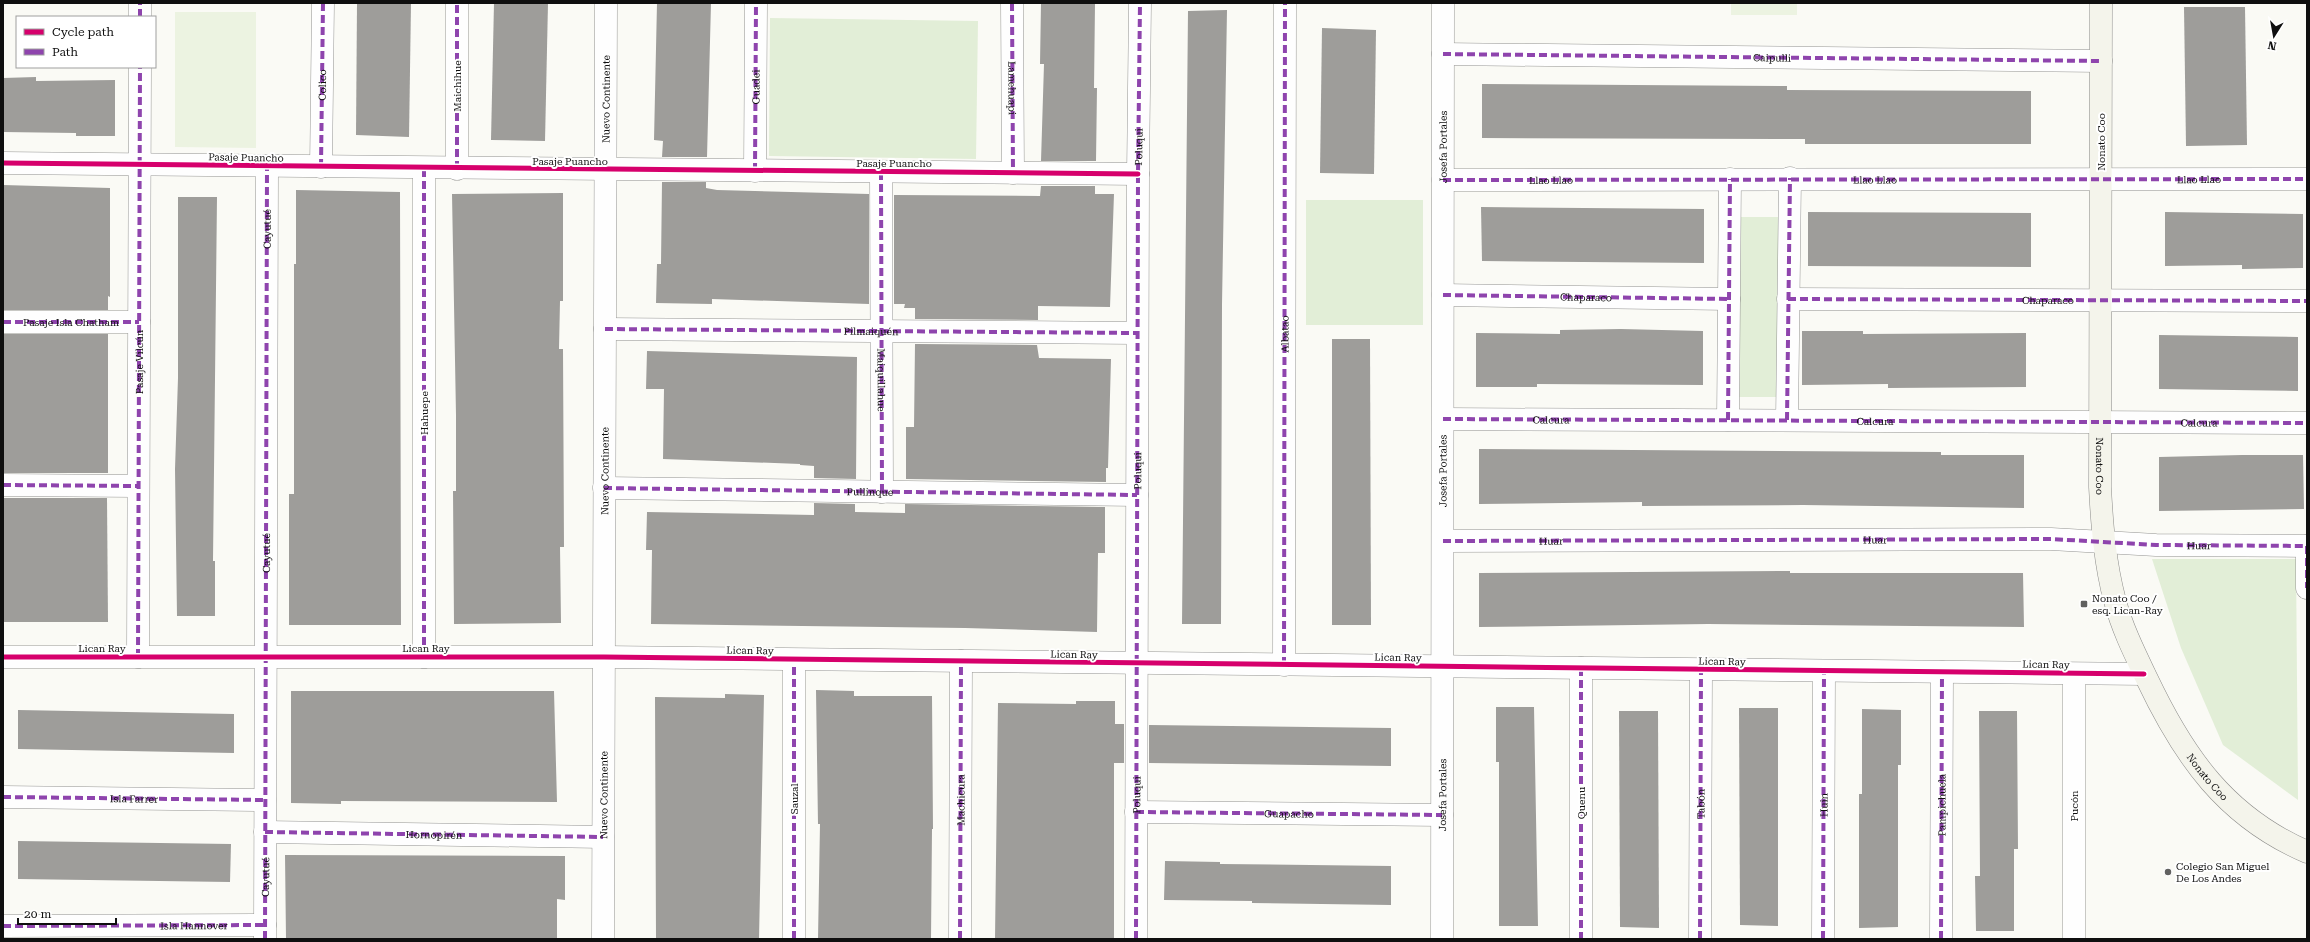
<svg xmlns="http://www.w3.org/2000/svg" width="2310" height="942" viewBox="0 0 2310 942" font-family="'Roboto Serif',serif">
	<rect width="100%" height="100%" fill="#fafaf5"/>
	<!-- green -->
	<g fill="#e2eed7">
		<polygon points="770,18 978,21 976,159 769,156"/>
		<rect x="1306" y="200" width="117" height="125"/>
		<polygon points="1733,217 1782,217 1781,397 1732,397"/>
		<polygon points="2152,559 2296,559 2298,800 2223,745 2181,648"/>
	</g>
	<!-- pitch -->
	<g fill="#ecf3e1">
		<rect x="1731" y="3" width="66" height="12"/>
		<polygon points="175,12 256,12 256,148 175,147"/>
	</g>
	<!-- building -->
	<g fill="#9e9d9a">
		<polygon points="357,3 411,3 409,137 356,135"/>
		<polygon points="494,3 548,3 545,141 491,140"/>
		<polygon points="657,3 711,3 707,157 662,157 663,141 654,140"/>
		<polygon points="1041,3 1095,4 1094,88 1097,88 1096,161 1041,161 1044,64 1040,64"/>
		<polygon points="2184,7 2245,7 2247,145 2186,146"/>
		<polygon points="1227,10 1222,305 1221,624 1182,624 1188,11"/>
		<polygon points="1322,28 1376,30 1374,174 1320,173"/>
		<polygon points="36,77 36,81 115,80 115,136 76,136 76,133 3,132 3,78"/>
		<polygon points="1482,84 1787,86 1787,90 2031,91 2031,144 1805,144 1805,139 1482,138"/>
		<polygon points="662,182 706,182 706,188 717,190 869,194 869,304 712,299 712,304 656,303 657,264 661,264"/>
		<polygon points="3,185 110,188 110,297 108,296 108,310 3,310"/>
		<polygon points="1041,186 1095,186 1095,194 1114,194 1110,307 1038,306 1038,320 915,319 915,308 904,308 905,304 894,304 894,195 1040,196"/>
		<polygon points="296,190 400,192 401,625 289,625 289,494 294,494 294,264 296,264"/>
		<polygon points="563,193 563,301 560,301 559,349 563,349 564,547 560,547 561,623 454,624 453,491 456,491 456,415 452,194"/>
		<polygon points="178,197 217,197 213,561 215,561 215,616 177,616 175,469 178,378"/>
		<polygon points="1481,207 1704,209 1704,263 1482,261"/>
		<polygon points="1808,212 2031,213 2031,267 1808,266"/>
		<polygon points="2165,212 2303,214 2303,268 2242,269 2242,265 2165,266"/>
		<polygon points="1621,329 1703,331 1703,385 1537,384 1537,387 1476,387 1476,333 1560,334 1560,330"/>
		<polygon points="1802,331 1863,331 1863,334 2026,333 2026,387 1888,388 1888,384 1802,385"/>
		<rect x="3" y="334" width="105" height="139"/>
		<polygon points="2159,335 2298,337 2298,391 2159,389"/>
		<polygon points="1332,339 1370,339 1371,625 1332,625"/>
		<polygon points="915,344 1037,345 1039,358 1111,359 1108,468 1106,468 1106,482 906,479 906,427 914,427"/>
		<polygon points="647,351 857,357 856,479 814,478 814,466 800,465 800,464 663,459 664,389 646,389"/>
		<polygon points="1479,449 1941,452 1941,455 2024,455 2024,508 1803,505 1642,506 1642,502 1479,504"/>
		<polygon points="2242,455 2303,455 2304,509 2159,511 2159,457"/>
		<polygon points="3,498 107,498 108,622 3,622"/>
		<polygon points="814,503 855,504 855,512 905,513 905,504 1105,507 1105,553 1098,553 1097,632 965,628 651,624 652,550 646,550 647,512 814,515"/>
		<polygon points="1790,571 1790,573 2023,573 2024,627 1708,624 1479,627 1479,573"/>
		<polygon points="816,690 854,691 854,696 932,696 933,829 932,829 931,939 818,939 820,824 818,824"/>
		<polygon points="291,691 554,691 557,802 341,801 341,804 291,803"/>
		<polygon points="725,694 764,695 759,939 656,939 655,697 725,698"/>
		<polygon points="1076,701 1115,701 1115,724 1124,724 1124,763 1114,763 1114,939 995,939 998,703 1076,704"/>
		<polygon points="1496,707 1534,707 1538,926 1499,926 1499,762 1496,762"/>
		<polygon points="1739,708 1778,708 1778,926 1740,925"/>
		<polygon points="1862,709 1901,710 1901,765 1898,765 1898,927 1859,928 1859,794 1862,794"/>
		<polygon points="18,710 234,714 234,753 18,749"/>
		<polygon points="1619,711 1658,711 1659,928 1620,927"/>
		<polygon points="1979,711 2017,711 2018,849 2014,849 2014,931 1976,931 1975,876 1980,876"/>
		<polygon points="1149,725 1391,728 1391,766 1149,763"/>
		<polygon points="18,841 231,844 230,882 18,879"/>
		<polygon points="285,855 565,856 565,900 557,899 557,939 286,939"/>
		<polygon points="1165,861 1220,862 1220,864 1391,866 1391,905 1252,903 1252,901 1164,900"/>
	</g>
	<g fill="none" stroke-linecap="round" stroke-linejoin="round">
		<!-- street casing -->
		<g stroke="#959593" stroke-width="23">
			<g id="street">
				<polyline points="1012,3 1013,173"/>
				<polyline points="140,17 140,3"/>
				<polyline points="1443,54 2101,61"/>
				<polyline points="3,163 1138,174"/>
				<path id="s1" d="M321 167 323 3"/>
				<polyline points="424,169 424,657"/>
				<polyline points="457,169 457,3"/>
				<path id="s2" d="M755 171 756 3"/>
				<path id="s3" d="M881 172 882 492"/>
				<polyline points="1443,180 2307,179"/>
				<path id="s4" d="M1443 295 1729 299"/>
				<path id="s5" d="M1788 299 2307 301"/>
				<polyline points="3,322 139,322"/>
				<path id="s6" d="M605 329 1137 333"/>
				<polyline points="1443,419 2307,423"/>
				<polyline points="1728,420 1730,179"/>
				<polyline points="1787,420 1790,178"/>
				<polyline points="3,485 138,486"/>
				<path id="s7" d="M604 488 1137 495"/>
				<path id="s8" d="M1443 541 2051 539 2156 545 2307 546"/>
				<polyline points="2307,546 2307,588"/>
				<polyline points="3,657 604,657 2144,674"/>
				<path id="s9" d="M138 657 140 67"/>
				<path id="s10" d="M1284 665 1285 3"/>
				<polyline points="1581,668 1581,939"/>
				<polyline points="3,797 265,800"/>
				<polyline points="1136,812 1442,815"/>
				<polyline points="265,832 603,837"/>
				<polyline points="3,926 265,925"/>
				<path id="s11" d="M265 939 267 166"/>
				<path id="s12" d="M603 939 606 3"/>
				<polyline points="794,939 794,660"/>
				<polyline points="960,939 961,661"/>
				<path id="s13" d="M1136 939 1138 174 1140 3"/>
				<path id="s14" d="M1442 939 1443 3"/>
				<path id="s15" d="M1700 939 1701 669"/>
				<path id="s16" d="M1823 939 1824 671"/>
				<path id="s17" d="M1941 939 1942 672"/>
				<polyline points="2074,939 2074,674"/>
			</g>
		</g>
		<!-- secondary casing -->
		<g stroke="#8b8b89" stroke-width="23">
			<g id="secondary">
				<path id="s18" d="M2101 3 2100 487C2102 525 2105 564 2115 601 2122 628 2135 654 2147 679 2184 757 2226 817 2307 852"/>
			</g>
		</g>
		<!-- street -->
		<use href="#street" stroke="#fefefe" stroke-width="22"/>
		<!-- secondary -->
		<use href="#secondary" stroke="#f4f4eb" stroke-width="22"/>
		<!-- quiet -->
		<g stroke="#8e44ad" stroke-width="4" stroke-dasharray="8 4" stroke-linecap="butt">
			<path id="s19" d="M1012 3 1013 173"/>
			<polyline points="140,17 140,3"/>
			<path id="s20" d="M1443 54 2101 61"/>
			<polyline points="321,167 323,3"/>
			<polyline points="424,169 424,657"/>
			<polyline points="457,169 457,3"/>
			<polyline points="755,171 756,3"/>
			<polyline points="881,172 882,492"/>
			<path id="s21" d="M1443 180 2307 179"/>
			<polyline points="1443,295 1729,299"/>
			<polyline points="1788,299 2307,301"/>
			<path id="s22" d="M3 322H139"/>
			<polyline points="605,329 1137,333"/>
			<path id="s23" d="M1443 419 2307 423"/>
			<polyline points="1728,420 1730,179"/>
			<polyline points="1787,420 1790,178"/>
			<polyline points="3,485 138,486"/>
			<polyline points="604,488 1137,495"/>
			<polyline points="1443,541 2051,539 2156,545 2307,546"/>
			<polyline points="2307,546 2307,588"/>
			<polyline points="138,657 140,67"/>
			<polyline points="1284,665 1285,3"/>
			<polyline points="1581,668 1581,939"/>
			<path id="s24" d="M3 797 265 800"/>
			<path id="s25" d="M1136 812 1442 815"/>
			<path id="s26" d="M265 832 603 837"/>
			<path id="s27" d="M3 926 265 925"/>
			<polyline points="265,939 267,166"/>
			<polyline points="794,939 794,660"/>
			<path id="s28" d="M960 939 961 661"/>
			<polyline points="1136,939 1138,174 1140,3"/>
			<polyline points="1700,939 1701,669"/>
			<polyline points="1823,939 1824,671"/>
			<polyline points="1941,939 1942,672"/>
		</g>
		<!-- cycleway casing -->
		<g stroke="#fff" stroke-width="8">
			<g id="cycleway">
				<polyline points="3,163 1138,174"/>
				<polyline points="3,657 604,657 2144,674"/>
			</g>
		</g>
		<!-- cycleway -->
		<use href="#cycleway" stroke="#d6006c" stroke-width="5"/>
	</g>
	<!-- markers -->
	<g fill="#616160" stroke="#fff" stroke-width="1.5">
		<rect x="2080" y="600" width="8" height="8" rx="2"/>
		<circle cx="2168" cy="872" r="4"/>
	</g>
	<g text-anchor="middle" stroke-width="4" stroke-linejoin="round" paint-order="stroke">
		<!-- street labels -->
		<g font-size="10" fill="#0f0f0f" stroke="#fff">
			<text dy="4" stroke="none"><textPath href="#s20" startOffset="329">Caipulli</textPath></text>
			<text dy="4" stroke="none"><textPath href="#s1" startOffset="82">Colico</textPath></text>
			<text transform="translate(457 86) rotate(-90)" y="4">Maichihue</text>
			<text dy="4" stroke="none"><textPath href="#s2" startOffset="84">Guadei</textPath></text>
			<text dy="4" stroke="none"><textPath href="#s19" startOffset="85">Lamehuapi</textPath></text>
			<text dy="4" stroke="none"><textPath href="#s12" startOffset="840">Nuevo Continente</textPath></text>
			<text transform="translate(2101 142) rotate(-90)" y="4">Nonato Coo</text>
			<text dy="4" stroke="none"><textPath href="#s13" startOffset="792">Poluqui</textPath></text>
			<text dy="4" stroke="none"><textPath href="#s14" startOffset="792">Josefa Portales</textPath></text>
			<text transform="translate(246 157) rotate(1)" y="4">Pasaje Puancho</text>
			<text x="570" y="165">Pasaje Puancho</text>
			<text x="894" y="167">Pasaje Puancho</text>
			<text dy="4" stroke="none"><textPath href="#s21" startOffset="432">Llao Llao</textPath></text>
			<text dy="4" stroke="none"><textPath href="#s21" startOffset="756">Llao Llao</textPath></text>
			<text dy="4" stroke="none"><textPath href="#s21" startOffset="108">Llao Llao</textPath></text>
			<text dy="4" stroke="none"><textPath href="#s11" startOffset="710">Cayutué</textPath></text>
			<text dy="4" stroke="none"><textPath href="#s4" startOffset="143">Chaparaco</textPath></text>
			<text dy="4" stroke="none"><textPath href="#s5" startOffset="260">Chaparaco</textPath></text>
			<text dy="4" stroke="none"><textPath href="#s22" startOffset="68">Pasaje Isla Chatham</textPath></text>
			<text dy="4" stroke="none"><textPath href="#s6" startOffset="266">Pilmaiquén</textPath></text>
			<text dy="4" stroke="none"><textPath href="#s10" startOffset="331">Albatao</textPath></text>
			<text dy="4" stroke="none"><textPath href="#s9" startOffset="295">Pasaje Vilcún</textPath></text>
			<text dy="4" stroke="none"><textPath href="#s3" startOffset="208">Maiquillahue</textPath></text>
			<text transform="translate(424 413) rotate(-90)" y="4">Hahuepe</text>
			<text dy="4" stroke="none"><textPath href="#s23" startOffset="108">Calcura</textPath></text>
			<text dy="4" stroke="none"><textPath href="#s23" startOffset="432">Calcura</textPath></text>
			<text dy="4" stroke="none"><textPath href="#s23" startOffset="756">Calcura</textPath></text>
			<text dy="4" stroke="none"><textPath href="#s18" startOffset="463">Nonato Coo</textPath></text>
			<text dy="4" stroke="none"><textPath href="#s12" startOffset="468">Nuevo Continente</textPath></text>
			<text dy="4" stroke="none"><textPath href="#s13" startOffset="468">Poluqui</textPath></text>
			<text dy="4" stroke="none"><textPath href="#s14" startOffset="468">Josefa Portales</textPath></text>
			<text dy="4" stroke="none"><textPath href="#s7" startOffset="266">Pullinque</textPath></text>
			<text dy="4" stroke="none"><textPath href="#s8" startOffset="432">Huar</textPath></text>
			<text dy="4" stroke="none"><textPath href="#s8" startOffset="108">Huar</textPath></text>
			<text dy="4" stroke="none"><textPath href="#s8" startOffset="756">Huar</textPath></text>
			<text dy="4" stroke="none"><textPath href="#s11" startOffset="386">Cayutué</textPath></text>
			<text x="102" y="652">Lican Ray</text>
			<text x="426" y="652">Lican Ray</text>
			<text transform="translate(750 650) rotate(1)" y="4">Lican Ray</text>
			<text transform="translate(1074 654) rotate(1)" y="4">Lican Ray</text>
			<text transform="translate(1398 657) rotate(1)" y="4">Lican Ray</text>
			<text transform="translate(1722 661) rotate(1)" y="4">Lican Ray</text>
			<text transform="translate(2046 664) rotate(1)" y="4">Lican Ray</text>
			<text dy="4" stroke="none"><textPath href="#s18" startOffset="799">Nonato Coo</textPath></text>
			<text dy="4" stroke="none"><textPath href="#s12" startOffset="144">Nuevo Continente</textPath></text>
			<text dy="4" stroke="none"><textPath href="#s13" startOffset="144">Poluqui</textPath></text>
			<text dy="4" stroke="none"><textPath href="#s14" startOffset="144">Josefa Portales</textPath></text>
			<text dy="4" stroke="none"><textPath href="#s24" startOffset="131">Isla Farrer</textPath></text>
			<text transform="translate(794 799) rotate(-90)" y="4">Sauzal</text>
			<text dy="4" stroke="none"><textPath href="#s28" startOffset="139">Machicura</textPath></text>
			<text transform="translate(1581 803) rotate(-90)" y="4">Quenu</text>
			<text dy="4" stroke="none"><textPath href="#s15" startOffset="135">Tabón</textPath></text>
			<text dy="4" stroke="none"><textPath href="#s16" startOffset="134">Huin</textPath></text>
			<text dy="4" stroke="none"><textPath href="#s17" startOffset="134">Pampichuela</textPath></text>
			<text transform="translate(2074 806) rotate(-90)" y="4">Pucón</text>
			<text dy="4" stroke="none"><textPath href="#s25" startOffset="153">Guapacho</textPath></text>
			<text dy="4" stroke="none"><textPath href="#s26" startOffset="169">Hornopirén</textPath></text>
			<text dy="4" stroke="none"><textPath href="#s11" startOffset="62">Cayutué</textPath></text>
			<text dy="4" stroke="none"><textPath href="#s27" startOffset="191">Isla Hannover</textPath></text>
		</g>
		<!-- poi labels -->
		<g font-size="10" fill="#0f0f0f" stroke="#fff" text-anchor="start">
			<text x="2092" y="602">Nonato Coo /<tspan x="2092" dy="12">esq. Lican-Ray</tspan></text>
			<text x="2176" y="870">Colegio San Miguel<tspan x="2176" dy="12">De Los Andes</tspan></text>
		</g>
	</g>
	<!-- border -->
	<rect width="2310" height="942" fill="none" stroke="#0f0f0f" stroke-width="8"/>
	<!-- legend -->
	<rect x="16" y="16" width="140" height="52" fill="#ffffff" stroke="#9f9f9f"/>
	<rect x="24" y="29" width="20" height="6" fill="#d6006c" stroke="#9f9f9f"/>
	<text x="52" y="36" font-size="12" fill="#0f0f0f">Cycle path</text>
	<rect x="24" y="49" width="20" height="6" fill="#8e44ad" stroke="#9f9f9f"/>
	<text x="52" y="56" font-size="12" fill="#0f0f0f">Path</text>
	<!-- north arrow -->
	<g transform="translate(2274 36) rotate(191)" stroke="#ffffff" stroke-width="3" paint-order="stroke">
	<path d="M0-3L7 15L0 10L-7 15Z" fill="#0f0f0f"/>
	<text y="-6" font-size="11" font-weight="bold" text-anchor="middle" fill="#0f0f0f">N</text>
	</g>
	<!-- scale -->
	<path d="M18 918v6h98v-6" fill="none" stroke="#0f0f0f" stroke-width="2"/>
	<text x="24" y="918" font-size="12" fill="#0f0f0f" stroke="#ffffff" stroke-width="3" paint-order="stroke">20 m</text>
</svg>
